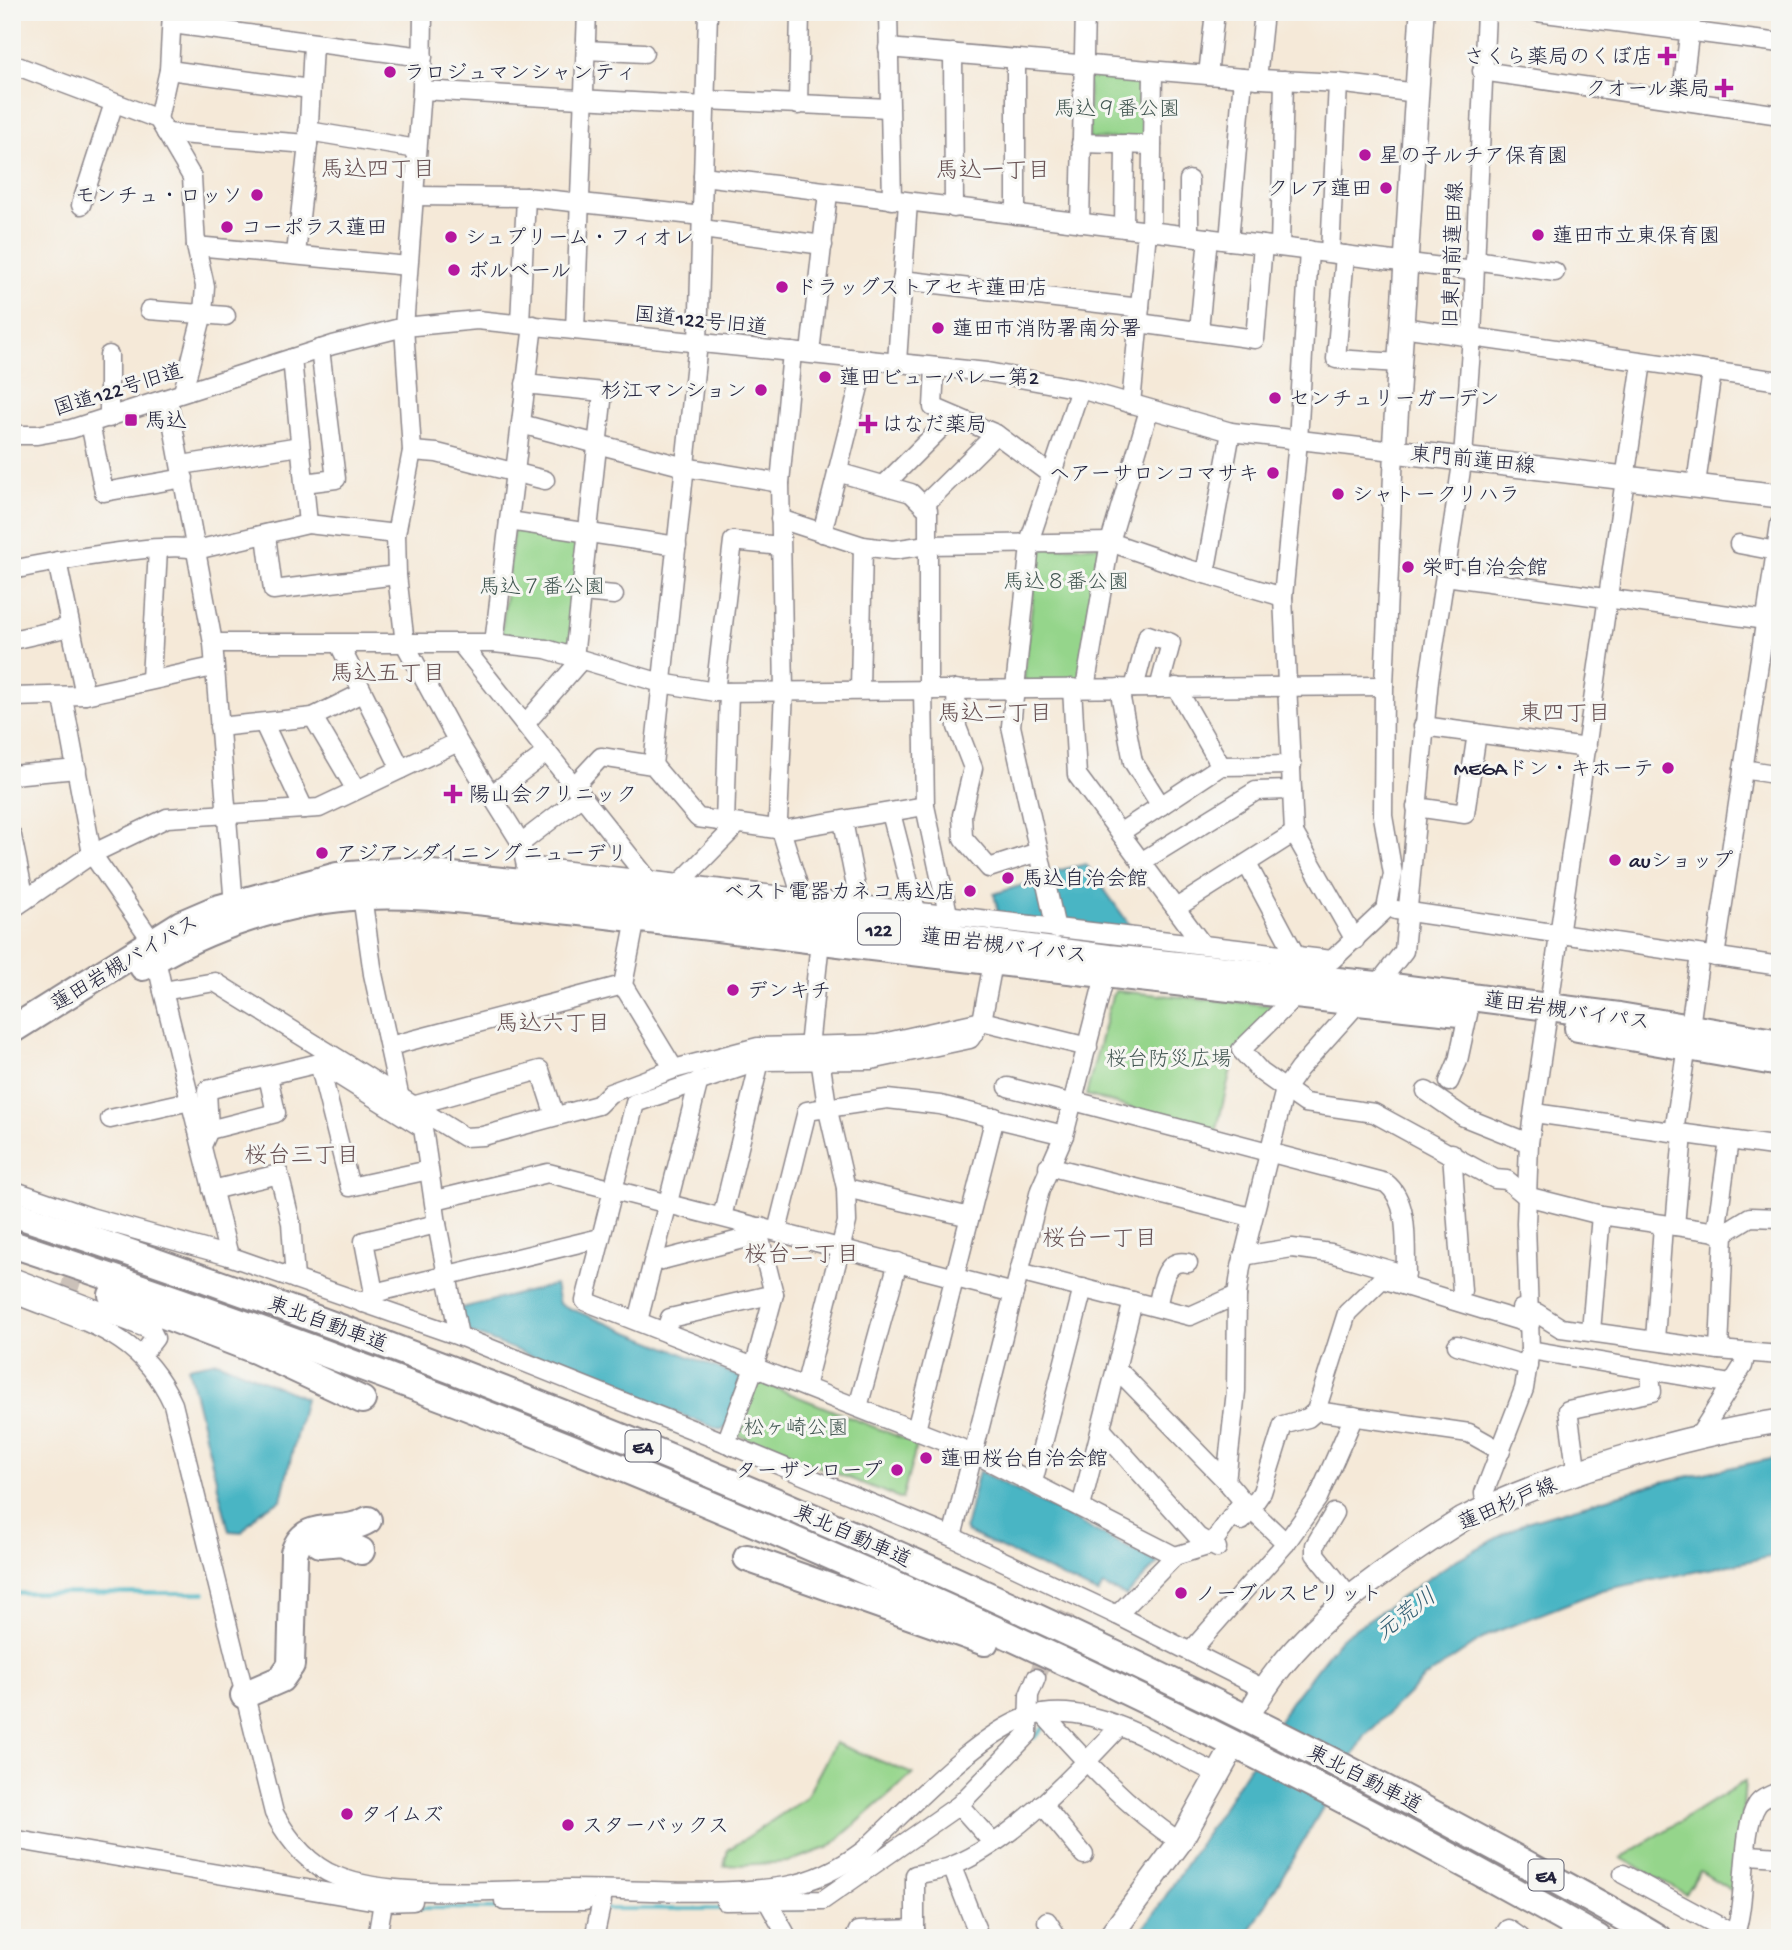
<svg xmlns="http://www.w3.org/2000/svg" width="1792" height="1950" viewBox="0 0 1792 1950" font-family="'Gochi Hand','Klee One',sans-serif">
	<rect width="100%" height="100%" fill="#f6f6f2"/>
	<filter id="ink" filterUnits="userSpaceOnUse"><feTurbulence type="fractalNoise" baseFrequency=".0143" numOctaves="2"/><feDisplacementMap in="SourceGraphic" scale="14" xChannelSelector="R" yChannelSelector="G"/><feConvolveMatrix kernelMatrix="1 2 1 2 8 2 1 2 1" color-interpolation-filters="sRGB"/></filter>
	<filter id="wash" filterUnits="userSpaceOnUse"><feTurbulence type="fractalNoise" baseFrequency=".00686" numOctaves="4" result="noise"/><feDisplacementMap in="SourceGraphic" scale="28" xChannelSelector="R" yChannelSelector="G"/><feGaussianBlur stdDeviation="1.57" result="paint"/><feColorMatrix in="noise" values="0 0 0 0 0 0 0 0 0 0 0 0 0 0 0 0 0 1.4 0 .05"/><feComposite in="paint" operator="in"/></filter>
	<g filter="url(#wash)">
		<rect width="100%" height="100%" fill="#f5e9d8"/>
		<!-- green -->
		<g fill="#95d58b" stroke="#5c7c63" stroke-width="2">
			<polygon points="1088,71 1144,76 1148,138 1089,139"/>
			<polygon points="514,525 583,535 570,651 501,637"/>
			<polygon points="1101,546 1081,678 1077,682 1028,683 1024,678 1038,548"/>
			<polygon points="1116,991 1281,1006 1235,1052 1216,1133 1086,1095 1112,996"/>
			<polygon points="756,1380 917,1444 902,1499 735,1434"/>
			<polygon points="835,1743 913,1774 829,1847 788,1862 724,1866 728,1850 806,1798"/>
			<polygon points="1745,1781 1737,1894 1700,1871 1686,1894 1621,1858"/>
		</g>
		<!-- water -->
		<g fill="#48b5c4" stroke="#356c80" stroke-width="2">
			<polygon points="1086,864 1134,931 1065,922 1060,919 1051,872"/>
			<polygon points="1038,880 1046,917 1042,921 999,916 994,894"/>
			<polygon points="555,1285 559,1304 745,1379 726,1427 720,1430 464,1330 458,1309"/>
			<polygon points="217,1361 305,1398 281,1500 259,1512 242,1532 229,1531 188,1367"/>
			<polygon points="1780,1457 1780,1555 1602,1590 1488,1635 1423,1679 1365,1736 1246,1938 1135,1938 1154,1914 1291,1702 1340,1639 1454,1561 1526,1522 1662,1482"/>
			<polygon points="979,1471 1158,1563 1126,1596 1103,1586 1098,1594 967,1532 965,1528"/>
		</g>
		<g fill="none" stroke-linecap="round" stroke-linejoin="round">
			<!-- stream -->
			<g stroke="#48b5c4" stroke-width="3.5">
				<polyline points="12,1593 205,1593"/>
				<polyline points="1034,1738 1045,1726"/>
				<polyline points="416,1908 506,1909"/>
				<polyline points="605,1909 727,1909"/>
				<polyline points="780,1909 804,1909"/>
			</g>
		</g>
	</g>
	<g filter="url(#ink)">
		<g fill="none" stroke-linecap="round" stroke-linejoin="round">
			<!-- minor-tunnel -->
			<g stroke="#cbc1b9" stroke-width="18" stroke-dasharray="18 9" stroke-linecap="butt">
				<polyline points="67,1297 88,1228"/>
				<polyline points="1036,1678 1068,1609"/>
			</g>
			<!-- minor casing -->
			<g stroke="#8c868a" stroke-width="21">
				<g id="minor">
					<polyline points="423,12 422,90 404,327 412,451 396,534 397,575 405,644 458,742 521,843 526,866 524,877"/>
					<polyline points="888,12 892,200"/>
					<polyline points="1537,12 1780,43"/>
					<polyline points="172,24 423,57"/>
					<polyline points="888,48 1243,78 1338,83 1417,93"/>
					<polyline points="586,50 644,53"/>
					<polyline points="953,53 954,208"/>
					<polyline points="1016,59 1016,215"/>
					<polyline points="12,64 158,119 192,177 196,246 205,286 203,313 183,392"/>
					<polyline points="169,70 310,89"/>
					<polyline points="1482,71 1780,115"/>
					<polyline points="1208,75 1215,12"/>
					<polyline points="1257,79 1264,12"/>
					<polyline points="422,90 705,106"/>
					<polyline points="706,100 889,108"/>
					<polyline points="1681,100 1692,12"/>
					<polyline points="798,105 800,12"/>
					<polyline points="158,119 169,70 172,12"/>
					<polyline points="308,131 417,149"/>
					<polyline points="166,133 308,144"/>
					<polyline points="1081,143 1152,145"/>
					<polyline points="703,176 1474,271"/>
					<polyline points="414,196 526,197 702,216"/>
					<polyline points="81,205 114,103"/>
					<polyline points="1080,223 1085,12"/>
					<polyline points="1124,228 1125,144"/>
					<polyline points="702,229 823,245"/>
					<polyline points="1151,231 1153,71"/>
					<polyline points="1189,236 1189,180"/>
					<polyline points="1229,241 1243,78"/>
					<polyline points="196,246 408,266"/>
					<polyline points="1280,247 1284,80"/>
					<polyline points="1309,250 1298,441 1283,597 1294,833 1355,940"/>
					<polyline points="1330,253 1338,83"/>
					<polyline points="296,254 308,144 313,44"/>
					<polyline points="1345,255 1336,359 1399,363"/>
					<polyline points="1475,260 1555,272"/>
					<polyline points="902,280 1140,308"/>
					<polyline points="149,310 226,316"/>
					<polyline points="520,323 526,197"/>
					<polyline points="1139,323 1255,339 1263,245"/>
					<polyline points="1402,327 1780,381"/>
					<polyline points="575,330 587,12"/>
					<polyline points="1199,330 1208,238"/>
					<polyline points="792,352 780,483 784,691 778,820 803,901"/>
					<polyline points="810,353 828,193"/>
					<polyline points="292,358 308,524"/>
					<polyline points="897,362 908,202"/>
					<polyline points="935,367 933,407 996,434 1050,474"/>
					<polyline points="525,384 603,392 574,658"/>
					<polyline points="168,399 213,643 233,893 236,901"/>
					<polyline points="1131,404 1147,231"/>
					<polyline points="109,418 109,355"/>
					<polyline points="90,423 104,492 184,478"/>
					<polyline points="521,424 685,467 780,483"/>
					<polyline points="12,435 37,435 71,429 333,345 404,327 477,320 987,372 1080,389 1231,432 1394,451 1384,686 1383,816 1393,874 1386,909 1332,960 526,866"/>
					<polyline points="412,451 437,453 545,480"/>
					<polyline points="182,465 300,446"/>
					<polyline points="837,472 911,493 928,510 928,689"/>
					<polyline points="304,483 336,479 320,349"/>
					<polyline points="1696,484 1712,371"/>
					<polyline points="884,485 952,417"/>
					<polyline points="925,504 996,434"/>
					<polyline points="780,519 863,546 893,550 927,545 1110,542 1188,569 1283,597"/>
					<polyline points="509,521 677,546"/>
					<polyline points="822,533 866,359"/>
					<polyline points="266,535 273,590 397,575"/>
					<polyline points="1739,544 1776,551"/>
					<polyline points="57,561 85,695"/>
					<path d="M12 570C45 563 171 540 196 550L308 524 396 534"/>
					<polyline points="1205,574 1231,432"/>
					<polyline points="1445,576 1780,622"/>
					<polyline points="582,592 614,595"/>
					<polyline points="12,640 70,627"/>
					<polyline points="213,643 494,643 546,649 661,683 715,692 1384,686"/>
					<polyline points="494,643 533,325"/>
					<polyline points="339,644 401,769"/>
					<polyline points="461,644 651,883"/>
					<polyline points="151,679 158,549"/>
					<polyline points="1176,687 1221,766"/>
					<polyline points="1072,688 1077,775 1202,944"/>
					<polyline points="1085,688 1110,542 1149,410"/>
					<polyline points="1119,688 1133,762 1161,806"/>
					<polyline points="1134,688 1148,635 1171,643 1159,688"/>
					<polyline points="860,689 863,546"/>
					<polyline points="923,689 925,806 951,928"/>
					<polyline points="956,689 957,727 973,768 962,815 963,838 989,868 1038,852"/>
					<polyline points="715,692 733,541 780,546"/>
					<polyline points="12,697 85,695 213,667"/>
					<polyline points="63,698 92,854 152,941 163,991 229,1256"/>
					<polyline points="313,717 356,790"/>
					<polyline points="264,724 304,809"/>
					<polyline points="525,724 581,660"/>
					<polyline points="1423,726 1587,748"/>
					<polyline points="219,727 313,717 362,693"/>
					<polyline points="653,765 698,343 708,12"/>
					<polyline points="1743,769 1780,775"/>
					<polyline points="12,775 77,769"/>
					<polyline points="575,785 601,757 653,765 698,818 783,830 925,806"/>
					<polyline points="491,795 546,753"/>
					<polyline points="1416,807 1465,814 1477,733"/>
					<polyline points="891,813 917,914"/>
					<polyline points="843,821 860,907"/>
					<polyline points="725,824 729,692"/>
					<polyline points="1121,832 1221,766 1292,765"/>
					<polyline points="12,836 25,900"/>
					<polyline points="521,843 582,796"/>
					<polyline points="1141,862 1256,791 1292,790"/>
					<polyline points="1247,864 1296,956"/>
					<polyline points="678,885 737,825"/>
					<polyline points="362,896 373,974 399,1094"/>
					<polyline points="1176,908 1294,833"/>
					<polyline points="12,909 92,854 167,818 319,808 458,742"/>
					<polyline points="1396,910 1780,966"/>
					<polyline points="636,918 623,985 674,1069"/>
					<polyline points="1056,929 1011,726 1031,536 1080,389"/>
					<polyline points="1715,957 1780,524"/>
					<polyline points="993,963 982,1021 970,1039 871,1060 760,1061 635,1103 585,1301 973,1453 1175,1556"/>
					<polyline points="1377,985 1404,951 1429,680 1463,457 1472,336 1486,12"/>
					<polyline points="163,991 215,982 464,1137 483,1136 598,1105 610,1093 674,1069 758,1047 878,1044 982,1021 1088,1047"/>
					<polyline points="1296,996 1241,1050 1261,1072 1305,1103 1374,1113 1495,1179 1507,1180 1526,1196 1601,1215 1724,1233 1750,1217 1780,1218"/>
					<polyline points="1690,1027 1700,955"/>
					<polyline points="390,1046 623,985"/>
					<polyline points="809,1047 820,941"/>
					<polyline points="319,1063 350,1187 429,1170"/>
					<polyline points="1449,1082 1458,1061 1468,1014"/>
					<polyline points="1008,1087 1073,1104"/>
					<polyline points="1426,1091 1464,1117 1529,1143"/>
					<path d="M1074 1101 1386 1183C1410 1202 1405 1245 1406 1275"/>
					<polyline points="416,1105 540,1070 555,1116"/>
					<polyline points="1534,1113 1780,1147"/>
					<polyline points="110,1119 190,1101"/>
					<polyline points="209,1130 276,1113 268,1076"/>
					<polyline points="1674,1132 1687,1046"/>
					<polyline points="202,1146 209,1130 207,1090 319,1063 423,1128 437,1224 459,1336"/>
					<polyline points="1452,1153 1462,1291"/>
					<polyline points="1048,1166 1251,1217"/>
					<polyline points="846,1188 970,1217"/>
					<polyline points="12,1190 90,1217 229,1256 459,1336 726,1443 952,1537 1117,1615 1264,1689"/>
					<polyline points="212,1190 279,1174 291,1223 295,1279"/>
					<polyline points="435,1200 548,1173 1014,1293"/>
					<polyline points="722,1217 760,1061"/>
					<polyline points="1675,1226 1683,1134"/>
					<polyline points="777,1231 807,1111 887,1099 940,1105 1064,1135"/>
					<polyline points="1716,1233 1729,1140"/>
					<polyline points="1243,1256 1292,1248 1331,1253 1400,1273"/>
					<polyline points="654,1262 759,1235"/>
					<polyline points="1019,1272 1190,1316 1237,1295"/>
					<polyline points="12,1277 151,1330 155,1338 142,1355"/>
					<path d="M12 1293C81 1322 139 1329 173 1404L274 1813C288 1839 308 1865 336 1876 394 1900 503 1889 568 1889 640 1889 716 1897 786 1886 815 1881 839 1869 863 1851 903 1814 978 1733 1028 1717 1048 1711 1072 1712 1092 1717 1133 1727 1179 1756 1218 1774"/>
					<polyline points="374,1293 364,1241 437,1224"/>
					<polyline points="362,1303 374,1293 600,1238"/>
					<path d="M1157 1307C1162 1289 1163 1257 1188 1263"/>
					<polyline points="1521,1309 1537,1313 1561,1328 1719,1350 1780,1355"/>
					<polyline points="638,1321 699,1080"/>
					<polyline points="1591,1331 1601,1215"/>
					<polyline points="665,1332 670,1318 774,1294"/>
					<polyline points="1655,1340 1663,1225"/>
					<polyline points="1457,1345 1528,1366"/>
					<polyline points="1530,1350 1731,1384"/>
					<polyline points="1719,1350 1724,1233"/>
					<polyline points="1116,1368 1226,1481"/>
					<polyline points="805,1387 847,1222 846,1188 827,1106 819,1052"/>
					<polyline points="858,1407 898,1262"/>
					<polyline points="1316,1411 1469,1433 1501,1451"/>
					<polyline points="1101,1429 1198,1537 1217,1548"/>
					<polyline points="916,1430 995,1117"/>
					<polyline points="1697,1439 1743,1366 1746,1353"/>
					<polyline points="726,1443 754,1368 774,1294 759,1235 761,1227"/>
					<polyline points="1577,1475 1568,1410 1652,1392 1649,1370"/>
					<polyline points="1033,1482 1083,1288"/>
					<polyline points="1243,1502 1286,1543"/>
					<polyline points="1081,1507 1133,1301"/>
					<polyline points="1486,1508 1484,1493 1524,1389 1530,1350 1526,1223 1529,1143 1642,362"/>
					<polyline points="1334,1513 1315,1545 1315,1554 1351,1599"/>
					<polyline points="1242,1521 1262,1492 1283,1425 1308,1418 1316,1411 1347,1313 1382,1279 1530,1324"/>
					<polyline points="952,1537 1040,1190 1064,1135 1108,964"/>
					<polyline points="1117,1615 1175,1556 1211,1545 1243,1501 1226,1481 1236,1391 1237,1295 1241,1267 1285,1089 1299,1069 1359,1002"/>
					<polyline points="1191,1651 1286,1543 1318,1498 1354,1416"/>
					<path d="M1043 1714C1084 1760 1128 1808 1180 1842"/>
					<polyline points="1042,1804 1084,1855"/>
					<polyline points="959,1805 993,1843"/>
					<polyline points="12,1839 383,1902 413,1901"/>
					<polyline points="1748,1855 1780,1857"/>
					<polyline points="952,1867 980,1938"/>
					<polyline points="1623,1874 1741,1938"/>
					<polyline points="504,1901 585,1901"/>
					<polyline points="725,1901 823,1900 959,1805 1028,1734 1029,1695 1036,1678"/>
					<polyline points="768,1902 788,1938"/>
					<polyline points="1047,1921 1058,1938"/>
					<path d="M1735 1934C1747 1901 1741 1828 1757 1805 1761 1798 1772 1795 1780 1791"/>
					<polyline points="377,1938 383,1902"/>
					<polyline points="594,1938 602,1901"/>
					<polyline points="855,1938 858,1931 915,1929"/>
					<path d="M915 1938V1875C927 1872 941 1871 952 1866 1011 1843 1076 1773 1119 1727"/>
					<polyline points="1502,1938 1508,1929 1521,1938"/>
				</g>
			</g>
			<!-- major casing -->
			<g stroke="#8c868a" stroke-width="26">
				<g id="major">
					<polyline points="1422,12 1394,451 1780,496"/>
					<path d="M1255 1704C1301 1625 1387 1567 1463 1519 1550 1475 1683 1436 1780 1421"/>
					<polyline points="1109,1938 1180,1842 1227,1758"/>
				</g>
			</g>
			<!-- highway casing -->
			<g stroke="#8c868a" stroke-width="30">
				<g id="highway">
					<path d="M143 967C206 926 290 900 365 896 420 893 477 902 532 907 621 916 710 927 799 938 1019 966 1240 989 1460 1013"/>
					<polyline points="1578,1028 1780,1063"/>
					<polyline points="12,1030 181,924 216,909 337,876 402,871 522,883 1109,958 1377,985 1619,1016 1780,1043"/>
					<path d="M12 1213C394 1339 766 1488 1129 1661 1257 1722 1383 1786 1508 1854 1558 1882 1609 1908 1658 1938"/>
					<path d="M12 1244C561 1426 1094 1652 1598 1938"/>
					<polyline points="112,1295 255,1350 362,1400"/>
					<polyline points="320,1544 342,1542 361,1551"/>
					<polyline points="747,1558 985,1642"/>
					<path d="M244 1695 281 1679 291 1665 294 1553C305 1516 341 1537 368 1520"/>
				</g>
			</g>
			<!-- minor -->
			<use href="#minor" stroke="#fff" stroke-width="18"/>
			<!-- major -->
			<use href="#major" stroke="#fff" stroke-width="23"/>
			<!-- highway -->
			<use href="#highway" stroke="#fff" stroke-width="26"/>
		</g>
	</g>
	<!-- markers -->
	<g fill="#b5179e" stroke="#f6f6f2" stroke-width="2.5">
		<path d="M1663.5 45.5h7v7h7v7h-7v7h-7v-7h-7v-7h7z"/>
		<circle cx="390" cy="72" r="7"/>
		<path d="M1720.5 77.5h7v7h7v7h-7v7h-7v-7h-7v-7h7z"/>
		<circle cx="1365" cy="155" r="7"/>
		<circle cx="1386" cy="188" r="7"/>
		<circle cx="257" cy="195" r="7"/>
		<circle cx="227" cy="227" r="7"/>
		<circle cx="1538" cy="235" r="7"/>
		<circle cx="451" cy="237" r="7"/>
		<circle cx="454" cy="270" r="7"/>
		<circle cx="782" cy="287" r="7"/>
		<circle cx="938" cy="328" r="7"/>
		<circle cx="825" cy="377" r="7"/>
		<circle cx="761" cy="390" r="7"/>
		<circle cx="1275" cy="398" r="7"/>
		<rect x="124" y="413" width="14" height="14" rx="3.5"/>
		<path d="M864.5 413.5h7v7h7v7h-7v7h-7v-7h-7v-7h7z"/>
		<circle cx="1273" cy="473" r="7"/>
		<circle cx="1338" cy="494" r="7"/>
		<circle cx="1408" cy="567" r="7"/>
		<circle cx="1668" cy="768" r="7"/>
		<path d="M449.5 783.5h7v7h7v7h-7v7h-7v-7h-7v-7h7z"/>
		<circle cx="322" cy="853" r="7"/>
		<circle cx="1615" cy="860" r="7"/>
		<circle cx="1008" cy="878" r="7"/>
		<circle cx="970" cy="891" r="7"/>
		<circle cx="733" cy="990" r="7"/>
		<circle cx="926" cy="1458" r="7"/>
		<circle cx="897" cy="1470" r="7"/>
		<circle cx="1181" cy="1593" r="7"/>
		<circle cx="347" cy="1814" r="7"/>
		<circle cx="568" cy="1825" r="7"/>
	</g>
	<g text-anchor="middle" stroke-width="6" stroke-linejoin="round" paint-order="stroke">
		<!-- shield labels -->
		<g fill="#f6f6f2" stroke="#626272" stroke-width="2">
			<rect x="858" y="913.5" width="42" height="31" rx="5"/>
			<rect x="625.5" y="1430.5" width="35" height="31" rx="5"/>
			<rect x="1528.5" y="1859.5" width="35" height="31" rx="5"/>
		</g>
		<g font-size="19" font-weight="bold" fill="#22223b">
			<text x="879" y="936">122</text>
			<text x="643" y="1453">E4</text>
			<text x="1546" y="1882">E4</text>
		</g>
		<!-- poi labels -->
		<g font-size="21" fill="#22223b" stroke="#f6f6f2" text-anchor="start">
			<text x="1653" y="63" text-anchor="end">さくら薬局のくぼ店</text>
			<text x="404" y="79">ラロジュマンシャンティ</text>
			<text x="1710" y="95" text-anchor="end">クオール薬局</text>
			<text x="1379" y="162">星の子ルチア保育園</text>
			<text x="1372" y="195" text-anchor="end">クレア蓮田</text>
			<text x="243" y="202" text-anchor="end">モンチュ・ロッソ</text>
			<text x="241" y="234">コーポラス蓮田</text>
			<text x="1552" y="242">蓮田市立東保育園</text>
			<text x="465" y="244">シュプリーム・フィオレ</text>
			<text x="468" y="277">ボルベール</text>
			<text x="796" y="294">ドラッグストアセキ蓮田店</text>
			<text x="952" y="335">蓮田市消防署南分署</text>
			<text x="839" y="384">蓮田ビューパレー第2</text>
			<text x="747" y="397" text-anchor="end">杉江マンション</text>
			<text x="1289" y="405">センチュリーガーデン</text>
			<text x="145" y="427">馬込</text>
			<text x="882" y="431">はなだ薬局</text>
			<text x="1259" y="480" text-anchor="end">ヘアーサロンコマサキ</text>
			<text x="1352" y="501">シャトークリハラ</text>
			<text x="1422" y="574">栄町自治会館</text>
			<text x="1654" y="775" text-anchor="end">MEGAドン・キホーテ</text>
			<text x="469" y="801">陽山会クリニック</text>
			<text x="336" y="860">アジアンダイニングニューデリ</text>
			<text x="1629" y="867">auショップ</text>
			<text x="1022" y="885">馬込自治会館</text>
			<text x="956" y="898" text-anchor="end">ベスト電器カネコ馬込店</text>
			<text x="747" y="997">デンキチ</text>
			<text x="940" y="1465">蓮田桜台自治会館</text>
			<text x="883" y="1477" text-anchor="end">ターザンロープ</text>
			<text x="1195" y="1600">ノーブルスピリット</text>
			<text x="361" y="1821">タイムズ</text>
			<text x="582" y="1832">スターバックス</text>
		</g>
		<!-- park labels -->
		<g font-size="21" fill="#445853" stroke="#f6f6f2">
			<text x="1117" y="115">馬込９番公園</text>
			<text x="1066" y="588">馬込８番公園</text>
			<text x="542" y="593">馬込７番公園</text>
			<text x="1169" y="1065">桜台防災広場</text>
			<text x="796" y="1434">松ヶ崎公園</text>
		</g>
		<!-- street labels -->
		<g font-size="21" fill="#22223b" stroke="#f6f6f2">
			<text transform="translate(1452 255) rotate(-88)" y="7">旧東門前蓮田線</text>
			<text transform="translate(701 320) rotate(6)" y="7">国道122号旧道</text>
			<text transform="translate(118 389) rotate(-17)" y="7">国道122号旧道</text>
			<text transform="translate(1473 459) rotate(6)" y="7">東門前蓮田線</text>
			<text transform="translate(1004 945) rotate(7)" y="7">蓮田岩槻バイパス</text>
			<text transform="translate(124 962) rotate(-31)" y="7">蓮田岩槻バイパス</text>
			<text transform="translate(1567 1010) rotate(8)" y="7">蓮田岩槻バイパス</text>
			<text transform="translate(328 1323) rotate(20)" y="7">東北自動車道</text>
			<text transform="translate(1507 1503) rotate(-23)" y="7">蓮田杉戸線</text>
			<text transform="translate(853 1535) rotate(24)" y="7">東北自動車道</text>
			<text transform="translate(1365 1778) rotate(27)" y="7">東北自動車道</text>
		</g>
		<!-- neighbourhood labels -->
		<g font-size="23" fill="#685254" stroke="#f6f6f2">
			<text x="378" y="176">馬込四丁目</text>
			<text x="993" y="177">馬込一丁目</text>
			<text x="388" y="680">馬込五丁目</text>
			<text x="995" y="720">馬込二丁目</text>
			<text x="1565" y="720">東四丁目</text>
			<text x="553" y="1030">馬込六丁目</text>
			<text x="302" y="1162">桜台三丁目</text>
			<text x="1100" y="1245">桜台一丁目</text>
			<text x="802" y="1261">桜台二丁目</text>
		</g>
		<!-- water labels -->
		<g font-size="23" font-style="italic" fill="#315d72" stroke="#f6f6f2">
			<text transform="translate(1405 1613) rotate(-37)" y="8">元荒川</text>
		</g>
	</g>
	<!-- margin -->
	<rect width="1792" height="1950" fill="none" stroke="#f6f6f2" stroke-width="42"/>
</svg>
